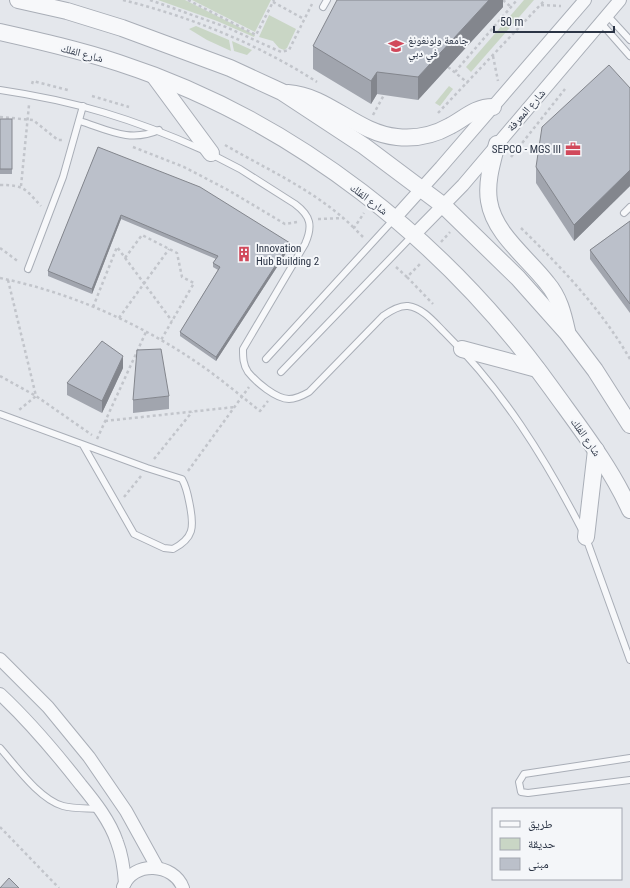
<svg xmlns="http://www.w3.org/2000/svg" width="630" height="888" viewBox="0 0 630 888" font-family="'Roboto Condensed','Noto Naskh Arabic',sans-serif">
	<rect width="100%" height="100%" fill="#e4e7ec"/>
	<!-- green -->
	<g fill="#c9d6c5">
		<polygon points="158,0 185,0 255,35 254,37 217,21"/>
		<polygon points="192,0 271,0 255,32"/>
		<polygon points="524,0 534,0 471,72 466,67"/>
		<polygon points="269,15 296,29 287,48 284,50 279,48 273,41 259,37"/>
		<polygon points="196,26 229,40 231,51 207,40 189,29"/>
		<polygon points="232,41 252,50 247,55 234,51"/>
		<polygon points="449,86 453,89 440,106 435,103"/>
	</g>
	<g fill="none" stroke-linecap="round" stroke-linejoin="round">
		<!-- service casing -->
		<g stroke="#a9aeb7" stroke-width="8">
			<g id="service">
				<polyline points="323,7 327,0"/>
				<polyline points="607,15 630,40"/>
				<polyline points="601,23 630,56"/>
				<path d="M0 90C75 101 134 119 203 150"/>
				<path d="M80 121C108 130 130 143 159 130"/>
				<path d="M211 154 240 169 295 204C311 216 313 226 305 244L243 349C243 357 243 365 248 372 256 382 276 399 289 399 296 399 302 396 309 392L383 316C390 311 399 305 408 306 423 308 434 322 444 332 502 389 545 458 582 530"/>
				<polyline points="624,213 630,207"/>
				<polyline points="28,269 63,177 83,106"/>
				<polyline points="266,359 394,219"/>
				<polyline points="281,372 413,235"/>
				<path d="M0 414 147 468 182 479C187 488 188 496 190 506 194 527 194 538 173 549L164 548 134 534 83 445"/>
				<polyline points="586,538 630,660"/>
				<path d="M0 748C16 766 39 799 63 806 74 809 88 808 100 809"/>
				<polyline points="630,758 524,774 519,782 521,792 528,793 630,780"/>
			</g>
		</g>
		<!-- minor casing -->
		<g stroke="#a9aeb7" stroke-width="14">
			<g id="minor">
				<polyline points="395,218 441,167 585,0"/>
				<polyline points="414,235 463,185 620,0"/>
				<polyline points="0,659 48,707 89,757 126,811 157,867"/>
				<path d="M0 694C30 722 56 753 81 785 95 802 110 821 117 842 122 855 124 869 125 883"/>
				<path d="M123 887C133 860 174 863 183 888"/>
			</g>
		</g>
		<!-- tertiary casing -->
		<g stroke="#a9aeb7" stroke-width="18">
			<g id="tertiary">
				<polyline points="18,0 67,11 122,28 230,68 282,92 364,146 444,206 518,278 567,333 595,370 630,425"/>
				<path d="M0 32C40 41 80 50 119 63 294 120 446 241 552 389 580 428 610 466 630 510"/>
				<polyline points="155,77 211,153"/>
				<path d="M288 93C329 96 356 133 397 137 415 139 434 135 450 126 465 118 475 107 493 107"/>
				<path d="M497 144C492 163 486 182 489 201 494 234 528 258 547 283 559 297 563 313 567 331"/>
				<polyline points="462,349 537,369"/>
				<polyline points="586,537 596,450"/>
			</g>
		</g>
		<!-- path -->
		<g stroke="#c2c5cb" stroke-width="2.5" stroke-dasharray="3 3" stroke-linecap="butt">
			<path d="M123 0C191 17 258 44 317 82"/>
			<polyline points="150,0 226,27 281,52 289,50 312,4"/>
			<polyline points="188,0 256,35 274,0"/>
			<polyline points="503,0 511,7"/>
			<polyline points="273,2 304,19"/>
			<polyline points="541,5 561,6"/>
			<polyline points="493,56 498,81"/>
			<polyline points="448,67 468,83"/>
			<polyline points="455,72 517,0"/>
			<polyline points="32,84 33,81 68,90"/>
			<polyline points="92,96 129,107"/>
			<polyline points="438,113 545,0"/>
			<polyline points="373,115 385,93"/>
			<polyline points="0,117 33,120 58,140 62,140"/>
			<path d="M225 145C268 170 318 192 354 228"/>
			<polyline points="133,147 184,167 228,190 285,224 297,222"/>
			<polyline points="511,157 565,89"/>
			<path d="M0 185C25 185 25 189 41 206"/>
			<polyline points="21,186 29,105"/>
			<polyline points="318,219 343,218"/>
			<path d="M521 228C562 268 601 309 630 359"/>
			<polyline points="363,237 354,228 364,213"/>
			<polyline points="441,242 450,232"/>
			<polyline points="0,248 19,262"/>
			<polyline points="125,258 142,235 177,253 182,277 194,283 161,340"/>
			<polyline points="396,267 407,277 421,263"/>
			<polyline points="407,277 433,304"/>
			<path d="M0 278C72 293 142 324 202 366 222 380 241 396 260 411L268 401"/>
			<polyline points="8,280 36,396 19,410"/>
			<polyline points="93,307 117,247 172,321"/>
			<polyline points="119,318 169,249"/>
			<polyline points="0,376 36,396 92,435"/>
			<polyline points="105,421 235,407"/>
			<polyline points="97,439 146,332"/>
			<polyline points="154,459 192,412"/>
			<polyline points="188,471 249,387"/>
			<polyline points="124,497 141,476"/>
			<polyline points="0,827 59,888"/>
		</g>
		<!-- service -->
		<use href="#service" stroke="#f7f8fa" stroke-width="6"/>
		<!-- minor -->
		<use href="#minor" stroke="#f7f8fa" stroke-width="12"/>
		<!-- tertiary -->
		<use href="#tertiary" stroke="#f7f8fa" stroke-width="16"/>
	</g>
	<!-- wall -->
	<g fill="#a1a5ae">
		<polygon points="503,0 503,7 418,100 377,94 371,104 313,69 313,46"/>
		<polygon points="630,88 630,186 574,241 536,183 536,167"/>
		<rect x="0" y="119" width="12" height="55"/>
		<polygon points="98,147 290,247 216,361 180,336 180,332 218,270 213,267 213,263 216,259 121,219 92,294 48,276 48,271"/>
		<polygon points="630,221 630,313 590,259 590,250"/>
		<polygon points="123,368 102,413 67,395 67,383"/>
		<polygon points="169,396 169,409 133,413 133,400"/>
	</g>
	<!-- shaded-wall -->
	<g fill="#83868d">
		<polygon points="489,0 503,0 503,7 418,100 418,77"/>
		<polygon points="377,72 377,94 371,104 371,81"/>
		<polygon points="630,170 630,186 574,241 574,225"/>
		<polygon points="121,215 121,219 92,294 92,289"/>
		<polygon points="290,243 290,247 216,361 216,357"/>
		<polygon points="123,356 123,368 102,413 102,401"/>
	</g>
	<!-- building -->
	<g fill="#bbc0ca" stroke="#83868d">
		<polygon points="337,0 489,0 418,77 377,72 371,81 313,46"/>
		<polygon points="609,65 630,88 630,170 574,225 536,167 542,127"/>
		<rect x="0" y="119" width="12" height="50"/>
		<polygon points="98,147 200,187 290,243 216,357 180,332 220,267 213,263 218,256 121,215 92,289 48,271"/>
		<polygon points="630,221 630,304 590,250"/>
		<polygon points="102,341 123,356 102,401 67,383"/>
		<polygon points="161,349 169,396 133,400 137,350"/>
		<polygon points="9,878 19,888 0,888"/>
	</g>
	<!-- icons -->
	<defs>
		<g id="university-bare" transform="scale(1.2)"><path d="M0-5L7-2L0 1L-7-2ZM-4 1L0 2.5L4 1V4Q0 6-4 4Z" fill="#d1495b" stroke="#f4f6f9" stroke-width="2.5" paint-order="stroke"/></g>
		<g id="office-bare" transform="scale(1.2)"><path d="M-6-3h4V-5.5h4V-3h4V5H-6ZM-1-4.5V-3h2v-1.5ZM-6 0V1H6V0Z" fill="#d1495b" stroke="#f4f6f9" stroke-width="2.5" paint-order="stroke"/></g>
		<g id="building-bare" transform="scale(1.2)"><path d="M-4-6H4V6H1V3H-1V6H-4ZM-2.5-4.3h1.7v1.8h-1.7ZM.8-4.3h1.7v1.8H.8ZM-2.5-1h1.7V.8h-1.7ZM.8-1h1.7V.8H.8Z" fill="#d1495b" stroke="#f4f6f9" stroke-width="2.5" paint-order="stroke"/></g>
	</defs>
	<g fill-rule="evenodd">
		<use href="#university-bare" x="396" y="46"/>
		<use href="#office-bare" x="573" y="149"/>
		<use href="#building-bare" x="244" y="254"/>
	</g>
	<g text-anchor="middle" stroke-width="4" stroke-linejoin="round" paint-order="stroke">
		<!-- poi labels -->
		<g font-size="11" fill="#2b3445" stroke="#f4f6f9" text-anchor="start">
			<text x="408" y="44">جامعة ولونغونغ<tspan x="408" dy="13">في دبي</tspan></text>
			<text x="561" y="153" text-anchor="end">SEPCO - MGS III</text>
			<text x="256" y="252">Innovation<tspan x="256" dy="13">Hub Building 2</tspan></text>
		</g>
		<!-- street labels -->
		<g font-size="11" fill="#2b3445" stroke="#f4f6f9">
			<text transform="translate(82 53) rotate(15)" y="4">شارع الفلك</text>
			<text transform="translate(526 110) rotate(-49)" y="4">شارع المعرفة</text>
			<text transform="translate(369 199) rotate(37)" y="4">شارع الفلك</text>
			<text transform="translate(586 437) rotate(55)" y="4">شارع الفلك</text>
		</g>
	</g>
	<!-- legend -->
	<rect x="492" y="808" width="130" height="72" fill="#f4f6f9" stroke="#a4a8b1"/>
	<rect x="500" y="821" width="20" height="6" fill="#f7f8fa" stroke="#a4a8b1"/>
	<text x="528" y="828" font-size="12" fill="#2b3445">طريق</text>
	<rect x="500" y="838" width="20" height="12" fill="#c9d6c5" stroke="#a4a8b1"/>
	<text x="528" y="848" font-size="12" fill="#2b3445">حديقة</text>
	<rect x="500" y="858" width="20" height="12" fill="#bbc0ca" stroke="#a4a8b1"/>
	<text x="528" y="868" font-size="12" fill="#2b3445">مبنى</text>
	<!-- scale -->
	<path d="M494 26v6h120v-6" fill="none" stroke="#2b3445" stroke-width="2"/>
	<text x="500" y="26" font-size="12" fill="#2b3445" stroke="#f4f6f9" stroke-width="3" paint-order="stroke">50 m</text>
</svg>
